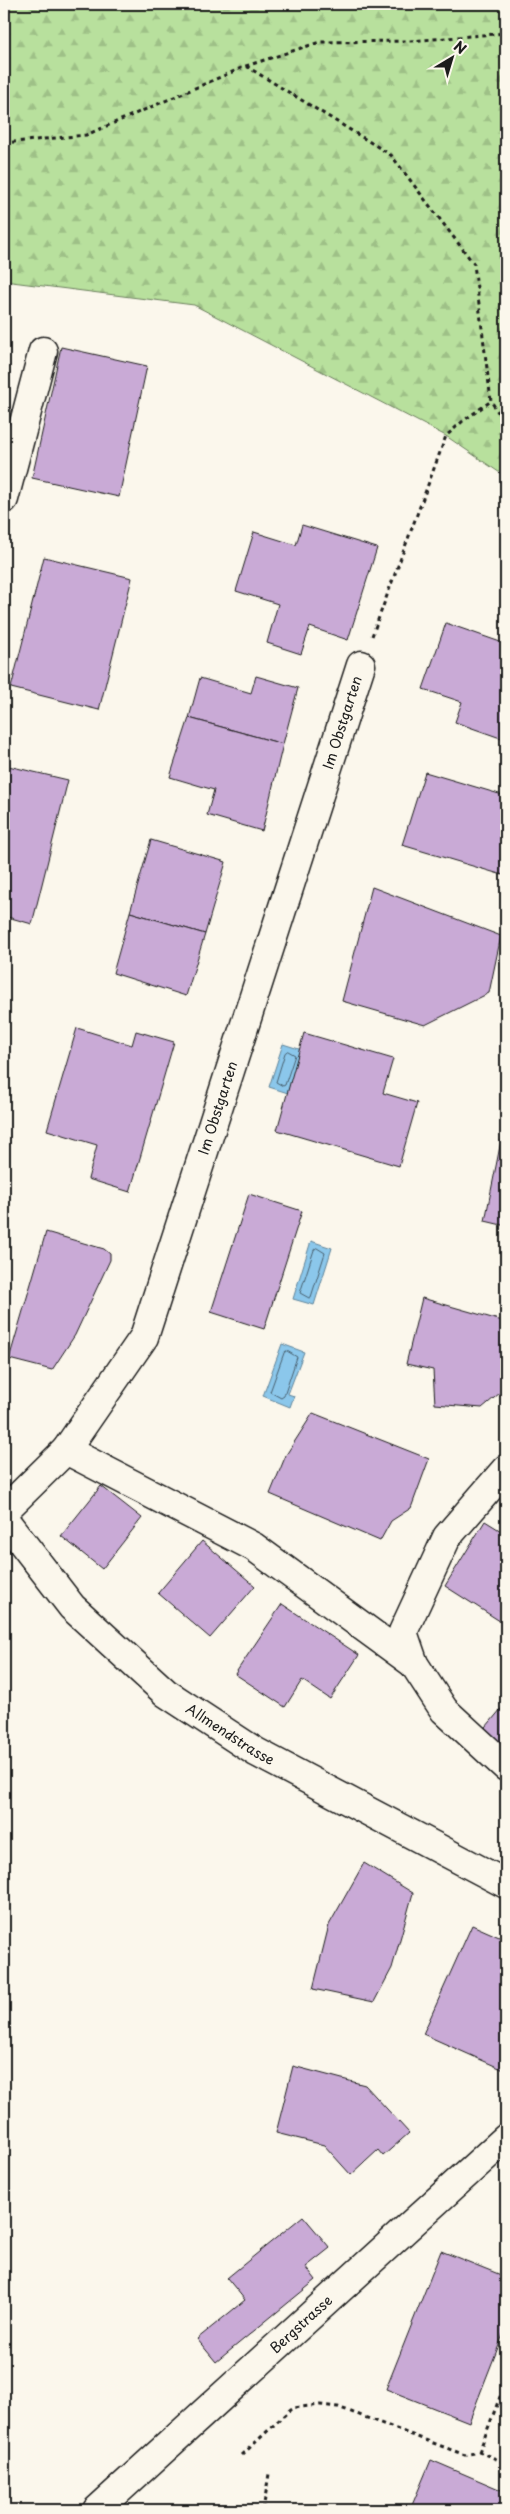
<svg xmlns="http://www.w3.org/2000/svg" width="510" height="2514" viewBox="0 0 510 2514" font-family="'Playpen Sans',sans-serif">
	<defs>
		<pattern id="forest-firs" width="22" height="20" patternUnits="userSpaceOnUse" patternTransform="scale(1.25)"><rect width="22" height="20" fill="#b8e09d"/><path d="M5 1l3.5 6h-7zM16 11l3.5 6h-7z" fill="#9ec087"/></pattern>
	</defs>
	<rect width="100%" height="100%" fill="#fbf7ec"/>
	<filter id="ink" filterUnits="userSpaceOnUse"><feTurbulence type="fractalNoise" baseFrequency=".02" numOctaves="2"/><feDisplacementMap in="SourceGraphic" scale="10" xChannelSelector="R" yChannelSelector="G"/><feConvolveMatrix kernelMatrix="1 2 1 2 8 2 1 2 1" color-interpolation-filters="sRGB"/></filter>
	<g filter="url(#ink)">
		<!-- forest -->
		<polygon fill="url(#forest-firs)" stroke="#6a7e5c" points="4,4 506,4 506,477 446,436 194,305 4,281"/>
		<!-- water -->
		<g fill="#8bc7eb" stroke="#5f8398">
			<polygon points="283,1044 302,1050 288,1093 269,1087"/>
			<polygon points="311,1241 332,1248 314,1305 293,1299"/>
			<polygon points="282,1344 304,1352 288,1394 294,1396 290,1407 263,1396"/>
		</g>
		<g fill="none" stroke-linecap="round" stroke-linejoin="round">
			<!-- shore -->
			<g stroke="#48606f" stroke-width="1">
				<polygon points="288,1051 295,1055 285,1085 283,1086 276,1082 285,1053"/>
				<polygon points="317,1248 325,1253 311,1297 309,1298 300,1293 314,1250"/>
				<polygon points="287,1351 297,1357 284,1396 281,1398 270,1392 284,1353"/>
			</g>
		</g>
		<!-- building -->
		<g fill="#c9aad6" stroke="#1c1c1c">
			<polygon points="61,347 147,366 119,497 32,478"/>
			<polygon points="302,525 377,548 348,640 310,627 301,654 267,643 278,604 236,591 254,532 296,545"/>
			<polygon points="44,557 132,578 99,710 11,688"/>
			<polygon points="446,623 506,644 506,740 455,722 462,702 423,689"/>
			<polygon points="256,676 298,688 283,744 189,718 200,678 251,693"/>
			<polygon points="189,718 283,744 262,831 207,815 214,790 170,777"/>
			<polygon points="4,765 68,780 32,924 4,916"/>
			<polygon points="425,772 506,796 506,876 402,845"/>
			<polygon points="151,840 226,862 205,934 130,912"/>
			<polygon points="372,887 501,936 489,993 425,1025 342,1001"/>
			<polygon points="130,912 205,934 186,996 113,973"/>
			<polygon points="77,1028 132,1045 136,1031 174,1042 130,1192 88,1179 97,1145 47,1130"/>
			<polygon points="304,1033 393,1059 383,1093 417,1103 399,1166 277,1130"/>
			<polygon points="506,1116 506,1226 485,1221"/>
			<polygon points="249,1194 302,1211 264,1329 211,1312"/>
			<polygon points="46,1232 104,1249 110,1254 110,1260 75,1335 52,1370 9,1359"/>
			<polygon points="422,1298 506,1322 506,1388 482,1408 435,1404 433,1370 406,1364"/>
			<polygon points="313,1413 429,1459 411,1508 391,1521 380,1541 270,1494 286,1455"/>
			<polygon points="101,1486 142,1518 102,1569 61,1536"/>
			<polygon points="485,1521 506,1534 506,1625 445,1586"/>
			<polygon points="202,1541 255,1586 210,1638 158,1593"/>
			<polygon points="282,1604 359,1655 330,1699 302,1680 285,1707 235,1674"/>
			<polygon points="506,1703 506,1755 481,1733"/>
			<polygon points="364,1863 413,1893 392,1968 374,2002 313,1989 329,1925"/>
			<polygon points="472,1925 506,1940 506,2065 504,2070 423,2034"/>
			<polygon points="293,2066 365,2085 409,2133 383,2156 378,2150 351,2175 324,2145 276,2133"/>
			<polygon points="303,2216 330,2248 306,2267 316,2280 216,2362 197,2339 245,2300 227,2278"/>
			<polygon points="441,2251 506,2277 506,2327 469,2422 386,2389"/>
			<polygon points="431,2460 506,2492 506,2510 410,2510"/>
		</g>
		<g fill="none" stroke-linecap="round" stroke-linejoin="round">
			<!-- minor casing -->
			<g stroke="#1c1c1c" stroke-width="31">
				<g id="minor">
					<polyline points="4,499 43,351"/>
					<polyline points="66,1450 254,1547 414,1664"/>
					<polyline points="506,1469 447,1537 403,1632 414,1664 444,1710 506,1767"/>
					<path id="s1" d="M4 1511 66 1450 144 1337 361 665"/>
					<path id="s2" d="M4 1519 72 1607 166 1693 256 1752 506 1884"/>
					<path id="s3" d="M97 2510 506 2138"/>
				</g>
			</g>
			<!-- path -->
			<g stroke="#1c1c1c" stroke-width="3" stroke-dasharray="4 4" stroke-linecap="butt">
				<polyline points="246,66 391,155 474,264 491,401 506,425"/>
				<polyline points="4,143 86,135 246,66 320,42 410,41 506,33"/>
				<polyline points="372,636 446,436 463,421 491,401"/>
				<polyline points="479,2452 506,2381"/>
				<polyline points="242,2455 292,2408 320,2405 338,2407 465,2455 479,2452 506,2463"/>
				<polyline points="263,2510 269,2474"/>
			</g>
			<!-- minor -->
			<use href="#minor" stroke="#fbf7ec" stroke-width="28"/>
		</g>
	</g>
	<g text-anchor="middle" stroke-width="4" stroke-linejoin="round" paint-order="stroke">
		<!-- street labels -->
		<g font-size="14" fill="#1c1c1c" stroke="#fbf7ec">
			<text dy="5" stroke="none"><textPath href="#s1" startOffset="870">Im Obstgarten</textPath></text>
			<text dy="5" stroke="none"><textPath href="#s1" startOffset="465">Im Obstgarten</textPath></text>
			<text dy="5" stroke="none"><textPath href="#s2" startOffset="315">Allmendstrasse</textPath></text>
			<text dy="5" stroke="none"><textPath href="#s3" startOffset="276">Bergstrasse</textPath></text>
		</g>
	</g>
	<!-- margin -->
	<rect width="510" height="2514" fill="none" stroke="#fbf7ec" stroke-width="20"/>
	<rect x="10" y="10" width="490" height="2494" fill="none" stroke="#1c1c1c" stroke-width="2" filter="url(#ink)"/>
	<!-- north arrow -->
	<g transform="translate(452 58) rotate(38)" stroke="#fbf7ec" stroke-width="4" paint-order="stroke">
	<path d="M0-4L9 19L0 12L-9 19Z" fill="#1c1c1c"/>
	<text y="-8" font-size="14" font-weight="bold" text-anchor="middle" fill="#1c1c1c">N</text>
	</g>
</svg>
